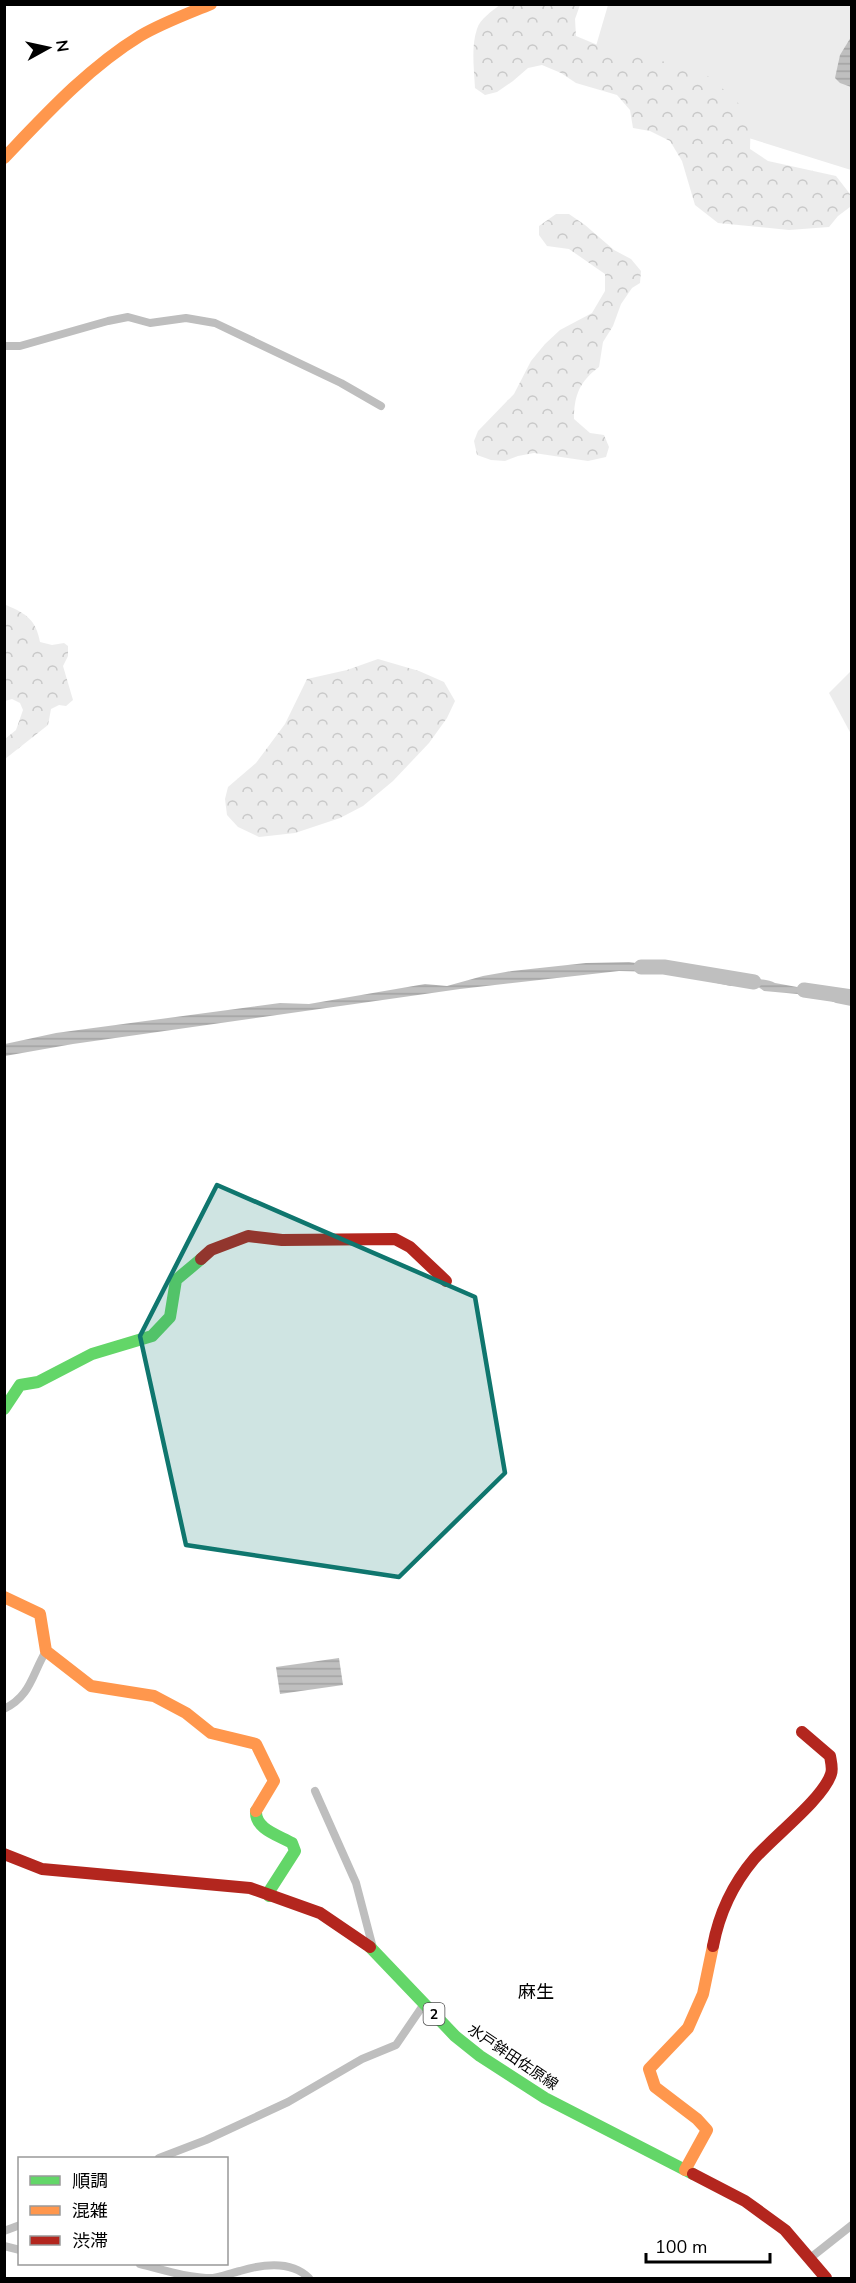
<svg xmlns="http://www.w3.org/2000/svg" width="856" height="2283" viewBox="0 0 856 2283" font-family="'Nunito Sans','Noto Sans JP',sans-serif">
	<defs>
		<pattern id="forest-crowns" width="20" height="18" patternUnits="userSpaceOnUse" patternTransform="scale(1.5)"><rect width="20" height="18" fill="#ececec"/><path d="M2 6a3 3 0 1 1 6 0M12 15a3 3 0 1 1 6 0" fill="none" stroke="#c9c9c9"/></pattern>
		<pattern id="water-rules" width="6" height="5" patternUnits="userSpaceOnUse" patternTransform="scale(1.5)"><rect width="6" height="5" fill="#bfbfbf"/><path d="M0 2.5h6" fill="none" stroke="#a2a2a2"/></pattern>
	</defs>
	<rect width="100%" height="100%" fill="#fff"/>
	<!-- green -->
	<g fill="#ececec">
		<polygon points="608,5 851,5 851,170 707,125 589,70"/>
		<polygon points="851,671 851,734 829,693"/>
	</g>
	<!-- forest -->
	<g fill="url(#forest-crowns)">
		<path d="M501 4 580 5 575 19 576 36 600 46 682 66 710 77 751 115 750 149 768 161 836 176 850 194V207L838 216 829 227 789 230 718 223 695 205 682 161 670 141 650 131 633 128 630 110 617 95 576 83 561 73 542 65 528 68 513 81 497 92 485 95 475 88C474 69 471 46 477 29 480 19 492 11 501 4Z"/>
		<path d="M556 214H569L585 225 614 250 631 259 641 271 640 283 632 288 621 304 613 326 603 342 599 367C580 381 574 395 574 419L590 433 604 435 609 447 606 457 588 461 534 453 518 456 505 461 491 460 477 455 474 441 478 431 514 394 531 361 545 344 560 330 592 313 605 291V274L569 249 547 246 539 235V226Z"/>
		<path d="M6 605C27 614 36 620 40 642L52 645 64 643 68 646V656L63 666 73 700 66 706 59 705 51 709 48 725 5 759V739L16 730 23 710 20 703 12 699 5 701Z"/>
		<polygon points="378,659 419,671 444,682 455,701 447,718 429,743 393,781 363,806 340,818 295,833 259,837 238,827 227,815 225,799 228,787 256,763 285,724 307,679 347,670"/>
	</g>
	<!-- water -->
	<g fill="url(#water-rules)">
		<polygon points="851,37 851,87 840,83 835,78 840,55"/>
		<path d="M629 962C658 965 687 979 715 980 729 981 764 976 775 983L819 991 832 998 851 1002V1006L836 1003 820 996 764 991 757 986H731L663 972 619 971 460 989 73 1044 5 1056V1044L56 1033 280 1003 309 1004 425 984 447 986 483 976 512 971 586 963Z"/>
		<polygon points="339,1658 343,1685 280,1694 276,1667"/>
	</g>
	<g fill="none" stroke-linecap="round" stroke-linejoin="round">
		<!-- river -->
		<g stroke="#bfbfbf" stroke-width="15">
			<polyline points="641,967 664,967 754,982"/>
			<polyline points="804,990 852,997"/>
		</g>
		<!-- street -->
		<g stroke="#bebebe" stroke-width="8">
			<polyline points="4,346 20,346 108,321 128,317 150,323 186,318 215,323 341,383 381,406"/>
			<path d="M4 1709C31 1696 32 1674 46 1651"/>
			<polyline points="315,1791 356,1883 373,1948"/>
			<polyline points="159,2158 206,2140 288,2102 362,2059 396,2045 424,2004"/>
			<polyline points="4,2231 20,2225"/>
			<polyline points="4,2246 20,2250"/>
			<polyline points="809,2259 852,2225"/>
			<path d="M140 2264C164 2270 187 2278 213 2278 221 2277 231 2273 240 2271 263 2264 291 2260 309 2278"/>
		</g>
		<!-- fast -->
		<g stroke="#63d668" stroke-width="12">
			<polyline points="4,1409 20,1385 38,1382 92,1354 152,1336 170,1317 176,1280 201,1259"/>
			<path d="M256 1811C255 1829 278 1835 292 1843L295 1851 270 1890 269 1896"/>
			<polyline points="370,1947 455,2036 480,2056 545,2098 693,2174"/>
		</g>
		<!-- slow -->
		<g stroke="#ff974d" stroke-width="12">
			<path d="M4 158C46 114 88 68 140 36 162 23 187 14 211 4"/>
			<polyline points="4,1597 40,1614 46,1651 91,1686 154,1696 186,1713 211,1733 256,1744 274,1781 256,1811"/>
			<polyline points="685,2170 707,2130 697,2119 655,2087 649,2069 688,2028 703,1994 713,1946"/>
		</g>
		<!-- jam -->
		<g stroke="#b3261e" stroke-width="12">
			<polyline points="201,1259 211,1250 248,1236 282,1240 395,1239 410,1247 446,1281"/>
			<polyline points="4,1854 42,1869 250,1888 320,1913 370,1947"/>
			<path d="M713 1946C719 1914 733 1884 754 1859 773 1837 823 1799 831 1774 833 1769 831 1762 830 1756L802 1732"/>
			<polyline points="693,2174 745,2201 785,2230 826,2278"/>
		</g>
	</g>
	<!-- marked area -->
	<path fill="#0f766e" fill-opacity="0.2" stroke="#0f766e" stroke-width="4.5" stroke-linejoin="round" d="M217 1185 475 1297 505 1473 399 1577 186 1545 140 1336Z"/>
	<g text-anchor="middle" stroke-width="5" stroke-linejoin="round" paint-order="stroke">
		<!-- shield labels -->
		<rect fill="#fff" stroke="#4c4c4c" stroke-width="1.5" x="423.5" y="2003" width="21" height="22" rx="4.5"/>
		<g font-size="14" font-weight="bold" fill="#000">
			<text x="434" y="2019">2</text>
		</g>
		<!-- street labels -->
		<g font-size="15" fill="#000" stroke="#fff">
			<text transform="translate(513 2057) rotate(34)" y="5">水戸鉾田佐原線</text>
		</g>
		<!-- quarter labels -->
		<g font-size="18" fill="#000" stroke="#fff">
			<text x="536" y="1998">麻生</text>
		</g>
	</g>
	<!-- border -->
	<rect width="856" height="2283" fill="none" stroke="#000000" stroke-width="12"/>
	<!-- legend -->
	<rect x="18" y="2157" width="210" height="108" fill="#ffffff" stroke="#999999" stroke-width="1.5"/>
	<rect x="30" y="2176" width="30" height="9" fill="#63d668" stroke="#999999" stroke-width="1.5"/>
	<text x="72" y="2187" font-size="18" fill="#000000">順調</text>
	<rect x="30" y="2206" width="30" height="9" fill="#ff974d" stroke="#999999" stroke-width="1.5"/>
	<text x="72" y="2217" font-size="18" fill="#000000">混雑</text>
	<rect x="30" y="2236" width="30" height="9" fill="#b3261e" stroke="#999999" stroke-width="1.5"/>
	<text x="72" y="2247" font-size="18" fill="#000000">渋滞</text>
	<!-- north arrow -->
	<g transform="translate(48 48) rotate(82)" stroke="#ffffff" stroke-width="4.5" paint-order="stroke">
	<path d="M0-4.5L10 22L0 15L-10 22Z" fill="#000000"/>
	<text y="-9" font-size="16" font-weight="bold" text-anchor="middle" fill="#000000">N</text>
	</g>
	<!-- scale -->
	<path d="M646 2253v9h124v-9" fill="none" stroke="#000000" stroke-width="3"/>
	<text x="655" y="2253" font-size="18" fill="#000000" stroke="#ffffff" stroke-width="4.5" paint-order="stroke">100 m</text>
</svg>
